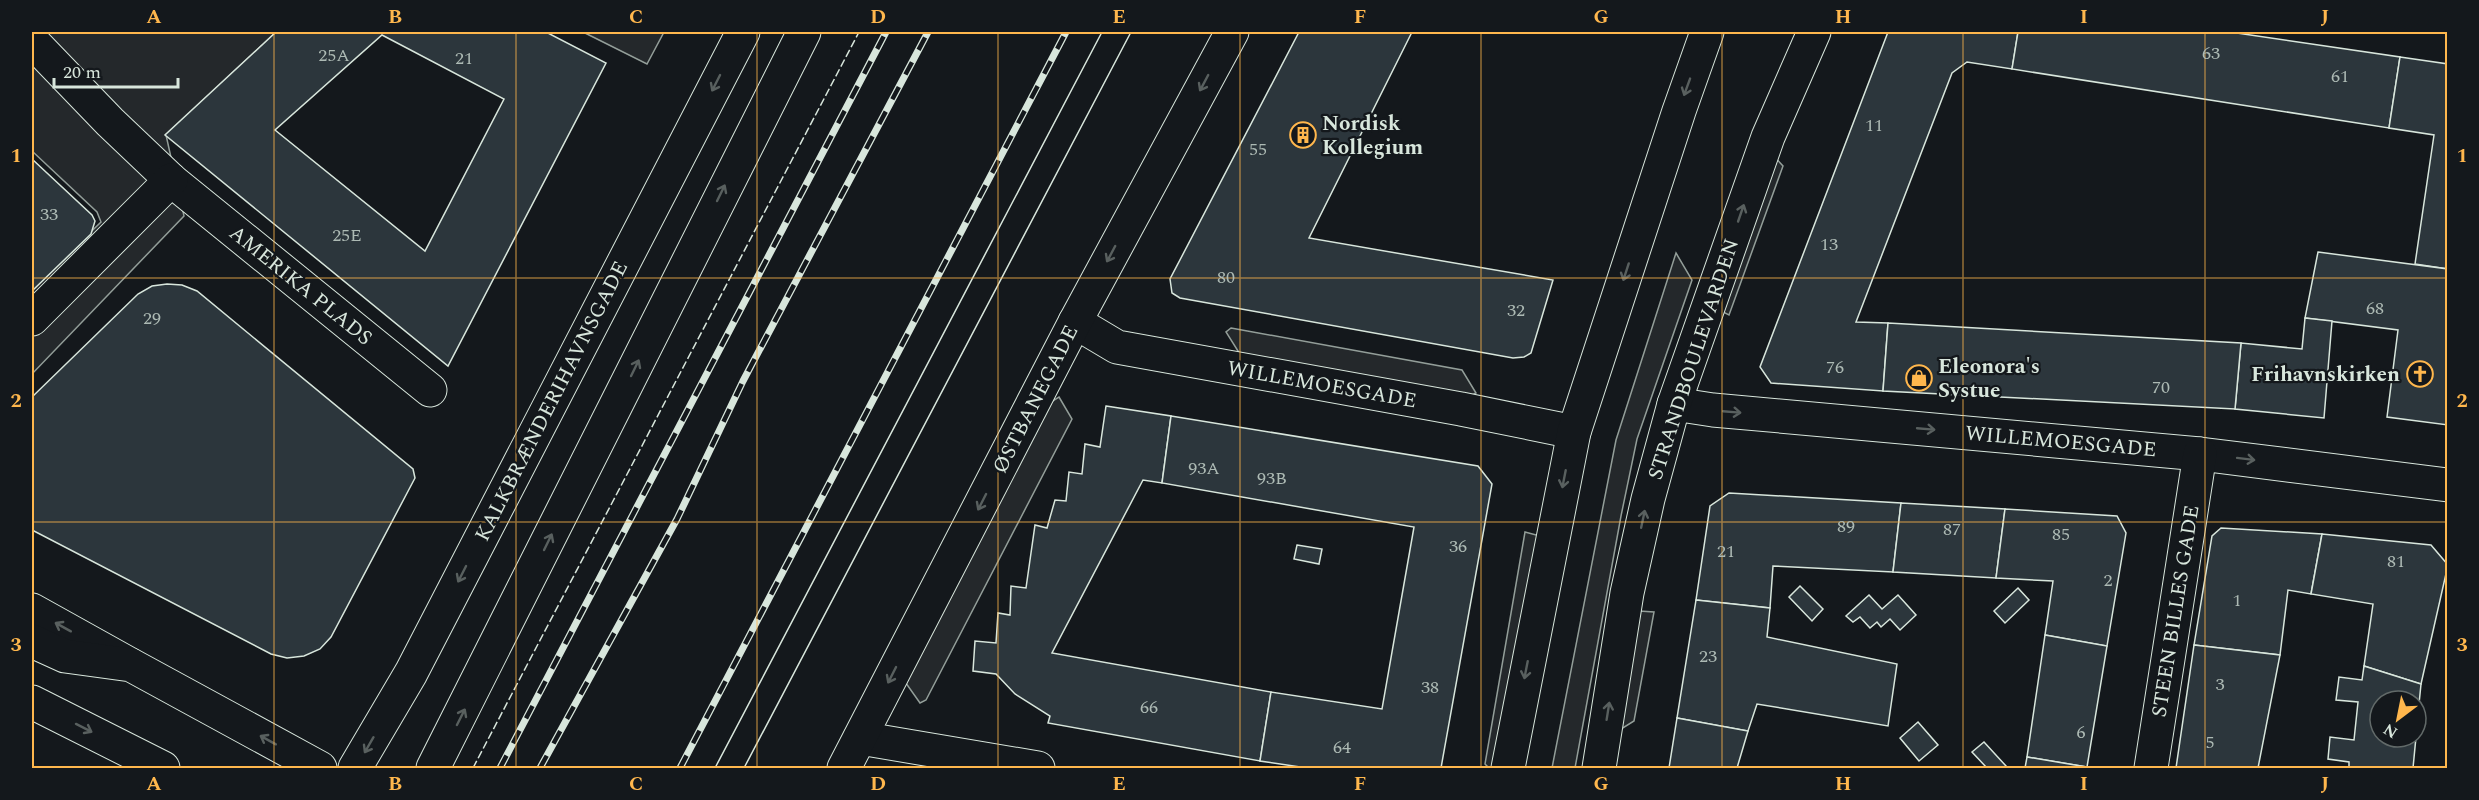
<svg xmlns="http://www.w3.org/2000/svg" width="2479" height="800" viewBox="0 0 2479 800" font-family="Spectral,serif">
	<rect width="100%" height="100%" fill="#14181c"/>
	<!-- parking -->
	<g fill="#24282b" stroke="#939e99" stroke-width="1.5">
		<polygon points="32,32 276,32 166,135 184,216 32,374 32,289 101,222 97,212 32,151"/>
		<polygon points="583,32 664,32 647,64"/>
		<polygon points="1772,154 1783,166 1729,315 1717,309"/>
		<polygon points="1676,253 1692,280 1637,439 1621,516 1575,768 1552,768 1616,440"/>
		<polygon points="1231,328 1462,370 1476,393 1465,399 1243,359 1226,332"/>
		<polygon points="1059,397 1072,419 926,700 920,703 903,679 1046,405"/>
		<polygon points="1525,532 1540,536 1499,768 1489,768 1485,764"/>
		<polygon points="1639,611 1654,612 1634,721 1618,731"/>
	</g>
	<!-- building -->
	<g fill="#2c363c" stroke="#d8e6dc" stroke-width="1.5" fill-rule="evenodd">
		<path d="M276 32H546L606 63 448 366 165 135ZM382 35 504 99 425 251 275 130Z"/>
		<polygon points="1299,32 1412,32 1309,238 1553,280 1531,353 1524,357 1513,358 1180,298 1172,293 1170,279"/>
		<polygon points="1888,32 2018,32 2012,69 1967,62 1952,73 1856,322 1888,323 1883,391 1771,383 1760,367"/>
		<polygon points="2018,32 2230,32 2400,57 2389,128 2012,69"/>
		<polygon points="2400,57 2448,64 2448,269 2415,264 2434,135 2389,128"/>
		<polygon points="32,159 92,215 95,221 91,234 32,291"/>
		<polygon points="2318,252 2448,269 2448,425 2387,417 2398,330 2305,318"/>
		<polygon points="167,284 182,285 197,291 413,469 415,478 331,637 320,649 304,656 287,658 271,654 32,530 32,397 138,294 152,286"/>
		<polygon points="2305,318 2332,321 2324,418 2235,409 2241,343 2302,349"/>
		<polygon points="1888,323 2241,343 2235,409 1883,391"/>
		<polygon points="1106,406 1171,416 1162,483 1143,480 1052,653 1271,692 1260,761 1048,723 1050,716 1015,694 996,674 973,671 975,641 996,643 998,613 1010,615 1011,586 1026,588 1035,525 1047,528 1055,500 1066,501 1069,472 1082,474 1085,444 1100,447"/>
		<polygon points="1171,416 1478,466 1492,484 1441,768 1307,768 1260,761 1271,692 1382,709 1414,527 1162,483"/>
		<polygon points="1729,493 1901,503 1893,572 1773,566 1770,608 1696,600 1710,506"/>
		<polygon points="1901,503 2005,509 1996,578 1893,572"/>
		<polygon points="2005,509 2117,516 2126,533 2107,646 2045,635 2053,581 1996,578"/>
		<polygon points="2221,528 2322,534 2311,594 2288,590 2280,655 2194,645 2212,536"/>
		<polygon points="2322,534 2431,545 2448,565 2421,684 2364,666 2373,604 2311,594"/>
		<polygon points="1297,545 1322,549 1319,564 1294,559"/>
		<polygon points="1800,586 1823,609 1812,621 1789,597"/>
		<polygon points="2018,588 2029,600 2005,623 1994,611"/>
		<polygon points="1869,595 1882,609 1898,595 1916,615 1900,630 1890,619 1881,627 1877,622 1870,628 1860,617 1853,622 1846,616"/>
		<polygon points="1696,600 1770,608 1767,637 1897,664 1888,726 1757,704 1748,731 1677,718"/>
		<polygon points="2045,635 2107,646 2087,767 2027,757"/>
		<polygon points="2194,645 2280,655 2258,768 2176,768"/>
		<polygon points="2364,666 2421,684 2416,734 2416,701 2380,701 2380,737 2416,737 2413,768 2349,768 2349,762 2328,759 2330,737 2354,740 2358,702 2336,700 2339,677 2362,680"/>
		<polygon points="1677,718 1748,731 1737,768 1669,768"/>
		<polygon points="1918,722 1938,745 1919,761 1900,738"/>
		<polygon points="1984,742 2006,766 2004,768 1987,768 1972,752"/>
		<polygon points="2027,757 2087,767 2086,768 2025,768"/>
	</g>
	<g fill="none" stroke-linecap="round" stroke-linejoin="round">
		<!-- minor casing -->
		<g stroke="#d8e6dc" stroke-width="35">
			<g id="minor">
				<polyline points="32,41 110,122 171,180 430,390"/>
				<polyline points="32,319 171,180"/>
				<polyline points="1075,322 1117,347 1461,409 1574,432"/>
				<polyline points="1674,404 1713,410 2200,454 2448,485"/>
				<polyline points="32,610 129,664"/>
				<polyline points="860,738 1038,768"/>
				<polyline points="844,768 1075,322 1232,32"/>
				<polyline points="2151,768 2200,454"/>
			</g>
		</g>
		<!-- tertiary casing -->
		<g stroke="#d8e6dc" stroke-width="35">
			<g id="tertiary">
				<polyline points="32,641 65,656 131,665 320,768"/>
				<polyline points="32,702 163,768"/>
				<polyline points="1508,768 1574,432 1679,111 1707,32"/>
				<polyline points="1599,768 1627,593 1648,499 1674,404 1768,137 1814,32"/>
			</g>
		</g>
		<!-- primary casing -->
		<g stroke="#d8e6dc" stroke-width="35">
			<g id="primary">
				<polyline points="355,768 411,673 743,32"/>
				<polyline points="433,768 804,32"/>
			</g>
		</g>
		<!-- minor -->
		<use href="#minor" stroke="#14181c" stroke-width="33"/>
		<!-- tertiary -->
		<use href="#tertiary" stroke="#14181c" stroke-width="33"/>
		<!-- primary -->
		<use href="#primary" stroke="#14181c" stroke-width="33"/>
		<!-- tram -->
		<g stroke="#d8e6dc" stroke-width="1.5">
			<polyline points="715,768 1102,32"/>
			<polyline points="744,768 1131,32"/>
		</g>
		<!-- rail casing -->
		<g stroke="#d8e6dc" stroke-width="7">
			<g id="rail">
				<polyline points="500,768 886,32"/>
				<polyline points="540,768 677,519 743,381 928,32"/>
				<polyline points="680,768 1066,32"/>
			</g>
		</g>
		<!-- rail -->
		<use href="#rail" stroke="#14181c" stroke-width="4.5" stroke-dasharray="14" stroke-linecap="butt"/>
		<!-- fence -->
		<polyline stroke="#d8e6dc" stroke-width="1.5" stroke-dasharray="8 3" stroke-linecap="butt" points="473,768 859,32"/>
	</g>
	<!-- one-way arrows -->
	<defs><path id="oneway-shaft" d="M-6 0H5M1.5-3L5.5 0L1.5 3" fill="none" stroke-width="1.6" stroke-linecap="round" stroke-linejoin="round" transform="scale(1.5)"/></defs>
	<g stroke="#59605f">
		<use href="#oneway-shaft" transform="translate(716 83) rotate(117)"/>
		<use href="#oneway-shaft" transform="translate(1204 83) rotate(118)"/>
		<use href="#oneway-shaft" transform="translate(1687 87) rotate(110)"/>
		<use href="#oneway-shaft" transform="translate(721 193) rotate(-64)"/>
		<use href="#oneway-shaft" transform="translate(1741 213) rotate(-71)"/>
		<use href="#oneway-shaft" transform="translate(1111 254) rotate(118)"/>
		<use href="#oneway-shaft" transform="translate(1626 272) rotate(108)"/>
		<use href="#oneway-shaft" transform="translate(635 368) rotate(-64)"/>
		<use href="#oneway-shaft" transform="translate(1732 412) rotate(5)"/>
		<use href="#oneway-shaft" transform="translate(1926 429) rotate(5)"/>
		<use href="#oneway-shaft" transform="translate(2246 459) rotate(7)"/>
		<use href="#oneway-shaft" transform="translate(1564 479) rotate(101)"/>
		<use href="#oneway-shaft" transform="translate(982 502) rotate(117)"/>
		<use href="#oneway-shaft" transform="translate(1643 519) rotate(-78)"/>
		<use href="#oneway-shaft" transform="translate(548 542) rotate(-64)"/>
		<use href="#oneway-shaft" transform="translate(462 574) rotate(117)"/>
		<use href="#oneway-shaft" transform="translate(63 627) rotate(-151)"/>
		<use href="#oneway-shaft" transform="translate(1526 670) rotate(101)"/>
		<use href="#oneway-shaft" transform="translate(892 675) rotate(117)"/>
		<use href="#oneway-shaft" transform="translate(1608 711) rotate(-81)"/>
		<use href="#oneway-shaft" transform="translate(461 717) rotate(-63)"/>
		<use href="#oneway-shaft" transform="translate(84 728) rotate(27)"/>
		<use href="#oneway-shaft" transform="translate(268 740) rotate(-151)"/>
		<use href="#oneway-shaft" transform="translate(369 745) rotate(120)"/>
	</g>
	<!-- grid -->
	<path fill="none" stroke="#ffb74d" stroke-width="1.5" stroke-opacity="0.55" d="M274 32V768M516 32V768M757 32V768M998 32V768M1240 32V768M1481 32V768M1722 32V768M1963 32V768M2205 32V768M32 278H2448M32 522H2448"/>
	<!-- icons -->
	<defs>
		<g id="building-ring" transform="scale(1.35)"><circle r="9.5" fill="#14181c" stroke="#ffb74d" stroke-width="1.5"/><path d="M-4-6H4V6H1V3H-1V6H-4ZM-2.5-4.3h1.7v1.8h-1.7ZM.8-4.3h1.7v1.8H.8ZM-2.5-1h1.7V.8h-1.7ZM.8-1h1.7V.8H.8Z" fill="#ffb74d"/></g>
		<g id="church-ring" transform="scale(1.35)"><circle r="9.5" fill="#14181c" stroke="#ffb74d" stroke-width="1.5"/><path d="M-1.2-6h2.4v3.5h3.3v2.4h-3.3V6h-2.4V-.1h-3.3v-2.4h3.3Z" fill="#ffb74d"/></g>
		<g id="shop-ring" transform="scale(1.35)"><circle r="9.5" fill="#14181c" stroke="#ffb74d" stroke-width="1.5"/><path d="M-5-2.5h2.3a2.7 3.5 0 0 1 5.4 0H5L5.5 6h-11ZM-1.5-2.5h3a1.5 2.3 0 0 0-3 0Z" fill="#ffb74d"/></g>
	</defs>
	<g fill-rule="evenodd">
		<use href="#building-ring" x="1303" y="135"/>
		<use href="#church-ring" x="2420" y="374"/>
		<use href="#shop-ring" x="1919" y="378"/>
	</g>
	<g text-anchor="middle" stroke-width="4.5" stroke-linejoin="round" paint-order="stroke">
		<!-- number labels -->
		<g font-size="18" fill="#adbab4">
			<text x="2211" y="59">63</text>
			<text x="334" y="61">25A</text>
			<text x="464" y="64">21</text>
			<text x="2340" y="82">61</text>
			<text x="1874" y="131">11</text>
			<text x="1258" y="155">55</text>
			<text x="49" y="220">33</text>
			<text x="347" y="241">25E</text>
			<text x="1829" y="250">13</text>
			<text x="1226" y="283">80</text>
			<text x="2375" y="314">68</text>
			<text x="1516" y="316">32</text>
			<text x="152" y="324">29</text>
			<text x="1835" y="373">76</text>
			<text x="2161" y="393">70</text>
			<text x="1204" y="474">93A</text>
			<text x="1272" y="484">93B</text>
			<text x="1846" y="532">89</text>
			<text x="1952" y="535">87</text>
			<text x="2061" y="540">85</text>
			<text x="1458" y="552">36</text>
			<text x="1726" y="557">21</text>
			<text x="2396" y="567">81</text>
			<text x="2108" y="586">2</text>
			<text x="2237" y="606">1</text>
			<text x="1708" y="662">23</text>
			<text x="2220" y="690">3</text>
			<text x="1430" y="693">38</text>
			<text x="1149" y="713">66</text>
			<text x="2081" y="738">6</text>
			<text x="2210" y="748">5</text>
			<text x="1342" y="753">64</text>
		</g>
		<!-- poi labels -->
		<g font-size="21" font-weight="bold" fill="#d8e6dc" stroke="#14181c" text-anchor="start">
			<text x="1322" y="130">Nordisk<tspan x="1322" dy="24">Kollegium</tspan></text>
			<text x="1938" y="373">Eleonora's<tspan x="1938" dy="24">Systue</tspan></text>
			<text x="2400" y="381" text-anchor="end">Frihavnskirken</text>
		</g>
		<!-- street labels -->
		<g font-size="21" fill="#d8e6dc" stroke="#14181c">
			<text transform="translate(301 285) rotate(39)" y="7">AMERIKA PLADS</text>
			<text transform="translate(1693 359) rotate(-72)" y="7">STRANDBOULEVARDEN</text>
			<text transform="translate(1322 384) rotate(10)" y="7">WILLEMOESGADE</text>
			<text transform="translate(1035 399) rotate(-63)" y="7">ØSTBANEGADE</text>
			<text transform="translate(551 401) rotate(-63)" y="7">KALKBRÆNDERIHAVNSGADE</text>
			<text transform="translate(2061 441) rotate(5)" y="7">WILLEMOESGADE</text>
			<text transform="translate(2175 611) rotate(-81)" y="7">STEEN BILLES GADE</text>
		</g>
	</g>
	<!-- border -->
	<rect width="2479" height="800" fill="none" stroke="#14181c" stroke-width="66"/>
	<!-- north arrow -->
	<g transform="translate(2398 719) rotate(212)"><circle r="28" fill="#14181c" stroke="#626a69" stroke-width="1.5"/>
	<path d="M0-4.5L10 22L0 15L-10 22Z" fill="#ffb74d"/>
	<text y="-9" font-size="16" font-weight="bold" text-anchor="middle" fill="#d8e6dc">N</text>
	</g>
	<!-- scale -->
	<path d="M54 78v9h124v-9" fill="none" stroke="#d8e6dc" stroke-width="3"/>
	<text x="63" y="78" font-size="18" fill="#d8e6dc" stroke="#14181c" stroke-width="4.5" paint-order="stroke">20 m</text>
	<rect x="33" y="33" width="2413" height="734" fill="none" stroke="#ffb74d" stroke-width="2"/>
	<g font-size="20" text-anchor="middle" font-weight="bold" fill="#ffb74d">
		<text x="154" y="23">A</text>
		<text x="395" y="23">B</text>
		<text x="636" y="23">C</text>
		<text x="878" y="23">D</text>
		<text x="1119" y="23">E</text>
		<text x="1360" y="23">F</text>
		<text x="1601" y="23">G</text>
		<text x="1843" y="23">H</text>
		<text x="2084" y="23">I</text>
		<text x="2325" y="23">J</text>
		<text x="16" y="162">1</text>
		<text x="2462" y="162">1</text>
		<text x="16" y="407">2</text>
		<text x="2462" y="407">2</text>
		<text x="16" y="651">3</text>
		<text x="2462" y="651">3</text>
		<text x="154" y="790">A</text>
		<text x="395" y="790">B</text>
		<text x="636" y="790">C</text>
		<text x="878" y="790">D</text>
		<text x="1119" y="790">E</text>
		<text x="1360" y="790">F</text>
		<text x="1601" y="790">G</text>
		<text x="1843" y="790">H</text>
		<text x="2084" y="790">I</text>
		<text x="2325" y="790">J</text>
	</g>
</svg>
